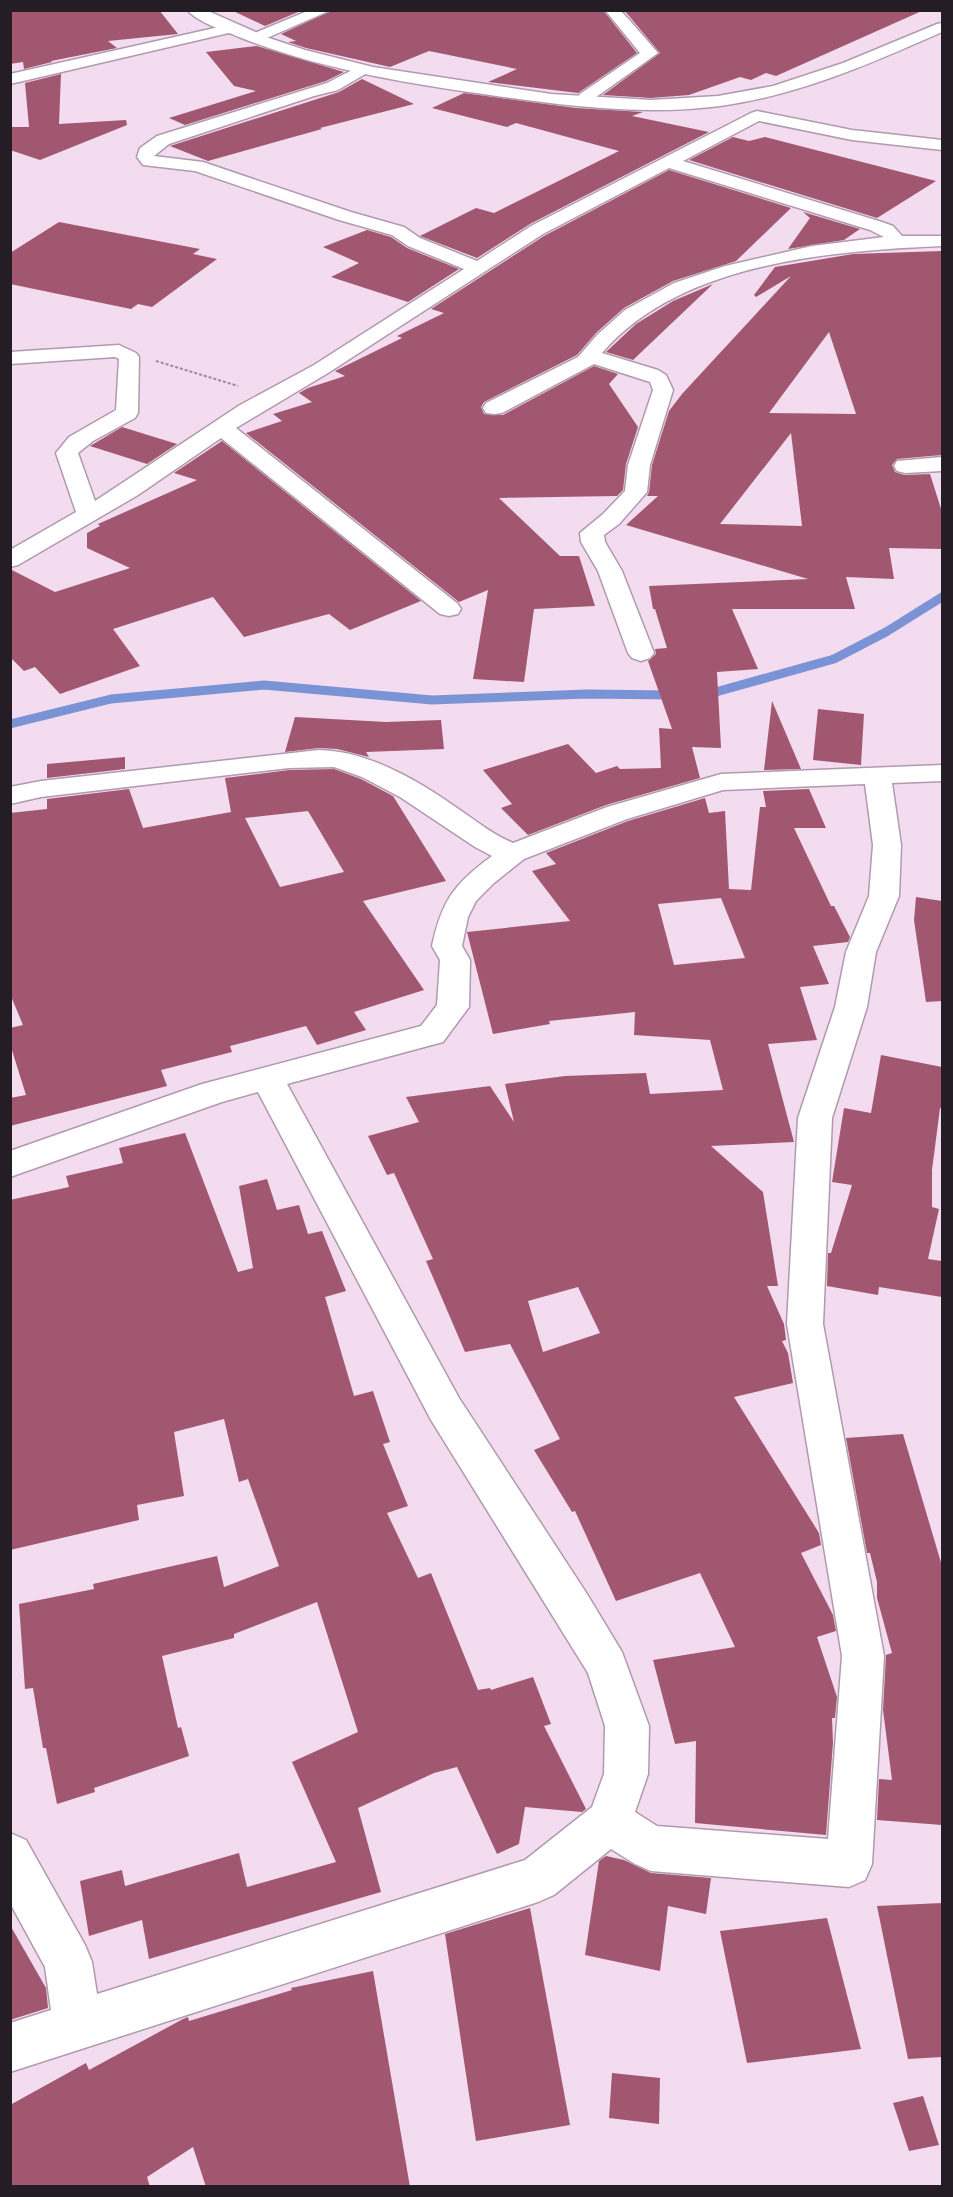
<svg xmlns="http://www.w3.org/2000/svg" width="953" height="2197" viewBox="0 0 953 2197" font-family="Lato,sans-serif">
	<rect width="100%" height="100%" fill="#f3dbf0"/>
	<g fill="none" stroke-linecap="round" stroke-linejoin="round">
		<!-- stream -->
		<g stroke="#7a93d5" stroke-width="9">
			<polyline points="705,695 834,659 886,632 942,597"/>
			<polyline points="10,724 111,699 264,685 432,700 587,694 672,695"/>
		</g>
	</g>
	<!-- building -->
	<g fill="#a25771" fill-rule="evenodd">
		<polygon points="10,10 159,10 178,34 108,41 117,48 51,61 52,62 24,69 23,62 10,64"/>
		<polygon points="231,10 303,10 265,26"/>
		<polygon points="333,10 603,10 637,53 578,93 488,82 517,69 429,51 390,67 306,48 288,42 296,41 281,34"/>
		<polygon points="624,10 924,10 776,76 766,73 751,80 740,77 689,95 651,98 603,95 660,53"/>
		<polygon points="257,46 344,72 326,81 185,125 169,118 256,91 234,86 206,52"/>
		<polygon points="61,74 59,124 126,120 127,125 40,160 10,150 10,127 29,127 25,83"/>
		<polygon points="362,79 414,104 320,128 322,129 208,161 170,146 339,92"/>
		<polygon points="464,93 576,108 643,112 632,116 709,132 530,224 477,258 420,236 476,208 494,213 619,151 516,123 507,127 432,108"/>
		<polygon points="733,137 749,141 765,137 936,181 877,218 689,160"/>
		<polygon points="669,170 791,208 736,261 673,281 624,308 596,333 577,355 484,402 481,407 484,414 503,415 594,366 618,374 609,384 638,427 626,464 623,490 617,496 499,498 560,556 579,556 595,606 534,609 524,682 473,679 488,590 459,602 246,433 282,421 273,414 312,402 299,393 308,388 345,376 335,371 402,338 397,336 444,313 431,309 544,236"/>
		<polygon points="803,212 860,229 844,240 788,249 810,218"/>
		<polygon points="59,222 200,249 193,254 217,259 152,307 138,304 131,309 10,284 10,253"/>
		<polygon points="367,230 391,237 407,248 459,269 408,302 331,277 359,263 323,247"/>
		<path d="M942 251V455L897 459 892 465 895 472 904 475 930 474 942 512V549L889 548 894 579 846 577 855 609H732L758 669 717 672 721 748 692 747 700 778 606 805 528 835 501 808 512 804 483 770 568 744 596 773 617 766 620 769 661 768 659 728 672 729 648 661 656 654 655 649 667 648 655 609H653L649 586 808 579 626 525 658 496H647L649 492 652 465 669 411 682 394 791 276 756 297 754 295 775 267 853 254ZM829 332 856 414 769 413ZM791 433 802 526 720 524Z"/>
		<polygon points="713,284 633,360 606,352 636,324 673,301"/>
		<polygon points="122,427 177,444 147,464 90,446"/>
		<polygon points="222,441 421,601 350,630 329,614 244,637 213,597 113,629 140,666 60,694 35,667 24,671 10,657 10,569 55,592 130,568 87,548 87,533 100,526 98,524 197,480 174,473"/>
		<polygon points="772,701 801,769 764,770"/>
		<polygon points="818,709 864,714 861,765 813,760"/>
		<polygon points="295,717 386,722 441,720 444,749 366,752 369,757 337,749 319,748 285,752"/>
		<polygon points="125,757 125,769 47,778 47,764"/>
		<path d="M334 769 361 779 393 796 446 881 363 901 424 990 354 1012 366 1030 317 1045 306 1026 230 1046 232 1052 161 1070 167 1086 10 1126V1098L26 1095 10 1044V1028L23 1025 10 994V813L47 809V799L129 789 143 828 231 812 225 778 289 770ZM308 811 344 872 280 887 245 818Z"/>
		<path d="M809 789 826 828H794L831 906H834L850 937 848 942 813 946 829 984 800 987 817 1040 768 1044 794 1142 711 1146 763 1192 778 1286H767L784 1324 786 1340 782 1341 788 1353 793 1383 734 1397 819 1533 821 1545 801 1553 833 1615 836 1631 817 1637 837 1697 835 1718H832L833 1743 826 1835 695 1823 696 1741 675 1744 653 1660 735 1647 700 1573 616 1601 575 1511 572 1512 534 1450 560 1439 510 1344 465 1352 426 1261 433 1259 394 1173 387 1175 368 1136 419 1122 406 1097 490 1086 514 1122 505 1084 565 1076 646 1073 650 1094 723 1090 710 1040 634 1035 635 1012 549 1021 550 1024 493 1034 467 932 570 921 532 871 556 864 546 853 628 821 705 798 709 813 725 811 729 889 751 890 760 807H766L763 791ZM721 898 745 958 674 965 658 904ZM578 1287 600 1333 543 1352 528 1301Z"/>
		<polygon points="916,897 942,901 942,1001 926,1002 914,920"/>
		<polygon points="881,1055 942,1067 942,1108 940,1108 932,1170 932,1207 939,1209 928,1259 942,1261 942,1297 879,1287 878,1295 827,1286 828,1253 831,1253 852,1185 832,1182 844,1108 871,1113"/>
		<polygon points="185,1133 238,1272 253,1268 239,1186 267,1179 277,1210 299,1205 308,1234 322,1231 346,1291 325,1297 354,1396 373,1391 390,1442 383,1444 408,1506 387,1513 418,1578 431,1573 478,1690 490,1688 491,1690 533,1677 551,1724 544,1726 586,1809 582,1812 525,1807 519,1844 497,1854 457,1767 434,1773 358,1808 381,1892 149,1959 142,1920 89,1936 80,1881 122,1870 125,1886 239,1853 247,1887 336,1862 292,1762 358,1732 317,1602 234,1634 234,1638 162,1656 178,1728 181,1727 189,1756 94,1788 95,1792 57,1804 46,1748 43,1748 33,1688 25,1689 19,1604 94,1589 93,1584 217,1556 224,1587 279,1566 248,1479 239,1482 224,1419 174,1432 184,1496 137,1505 139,1520 10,1550 10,1200 69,1187 66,1176 123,1163 119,1148"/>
		<polygon points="903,1434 942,1566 942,1825 877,1820 879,1779 892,1780 883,1710 886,1655 892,1653 877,1598 877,1582 870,1553 867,1553 846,1438"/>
		<polygon points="606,1856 624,1860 651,1873 711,1878 706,1914 668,1906 660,1971 585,1955 599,1861"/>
		<polygon points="942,1903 942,2057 908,2059 877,1906"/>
		<polygon points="530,1908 570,2125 476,2141 445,1934"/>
		<polygon points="827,1918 861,2049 747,2063 720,1931"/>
		<polygon points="10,1925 46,1988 48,2008 10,2020"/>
		<polygon points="373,1971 410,2187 206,2187 193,2147 147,2177 150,2187 10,2187 10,2105 86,2063 89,2070 183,2019 188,2017 189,2021 292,1990 291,1988"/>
		<polygon points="612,2073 660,2078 659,2124 609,2118"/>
		<polygon points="923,2096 939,2145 909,2151 893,2103"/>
	</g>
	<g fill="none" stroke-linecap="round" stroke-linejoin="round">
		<!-- minor casing -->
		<g stroke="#b09aae" stroke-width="3">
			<g id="minor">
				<polygon points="310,10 331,10 267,38 257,38 255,35 257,32"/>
				<path d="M605 10H620C634 25 646 39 658 53L592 100 586 102 578 97 580 94 640 53Z"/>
				<polygon points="228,25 235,29 233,32 10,84 10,74"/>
				<path d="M362 65 367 67 370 70 367 73 338 90 314 96 169 144 154 156 203 162 351 212 404 227 420 238 477 261 531 226 751 113 757 111 852 130 942 140V150L852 140 759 121 683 161 882 222 893 226 902 236H942V246C831 251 680 262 602 353L658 370 666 375 673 390 650 465 647 492 619 524 604 535 605 542 622 571 654 653 650 658 641 661 632 658 628 653 598 571 581 542 580 533 603 514 625 491 628 465 653 390 650 382 594 364 502 413 494 414 486 413 483 408 486 403 578 357 597 335 625 310 674 283 725 266 812 246 884 237 870 230 669 168 543 234 328 373 236 428 458 604 461 609 458 614 449 616 440 614 221 438 138 495 18 565 10 567V550L76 512 56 453 69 437 116 410 119 359 115 357 10 364V352L119 345 136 353 139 357 138 413 135 418 93 441 78 453 95 501 240 405 314 365 464 269 408 246 392 235 339 220 195 171 143 165 137 157 140 148 157 136 327 83Z"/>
				<polygon points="942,457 942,471 905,473 897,471 894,466 897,461"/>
				<path d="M319 750C367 751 416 779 454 806 474 819 491 834 513 843L607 807 721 774 942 765V781L892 783 901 845 899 896 876 952 867 1007 832 1118 823 1324 884 1656 872 1864 865 1880 849 1887 651 1871 635 1864 611 1849 554 1895 538 1902 10 2072V2023L51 2010 45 1967 10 1903V1833L26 1840 85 1945 92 1962 97 1994 525 1860 592 1807 604 1774 605 1726 588 1673 431 1420 258 1092 222 1102 10 1177V1151L202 1084 421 1026 437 1005 440 960 432 946C442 900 454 884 492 856L475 847 400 797 362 777 334 767 289 768 41 797 10 804V787L41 781ZM865 784 873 845 869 896 846 952 835 1007 798 1118 787 1324 842 1656 828 1839 657 1826 635 1812 648 1774 649 1726 622 1652 587 1594 459 1398 287 1084 443 1042 469 1007 470 960 462 946 468 917 476 901 494 883 524 859 627 819 723 790Z"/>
			</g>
		</g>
		<!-- major casing -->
		<g stroke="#b09aae" stroke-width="3">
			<path id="major" d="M187 10H206L269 38 305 50 373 67 551 94 651 100 718 96 773 86 843 63 937 24 942 23V32C870 64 799 95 720 106 644 116 566 106 490 95 405 83 319 69 239 37 223 30 199 23 187 10Z"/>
		</g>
		<!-- path -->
		<polyline stroke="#9b8a99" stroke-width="2" stroke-dasharray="3 2" stroke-linecap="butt" points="156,361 238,386"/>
		<!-- minor -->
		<use href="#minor" fill="#fff" fill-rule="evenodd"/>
		<!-- major -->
		<use href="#major" fill="#fff" fill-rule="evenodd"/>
	</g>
	<!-- border -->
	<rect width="953" height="2197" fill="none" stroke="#251d25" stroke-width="24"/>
</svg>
